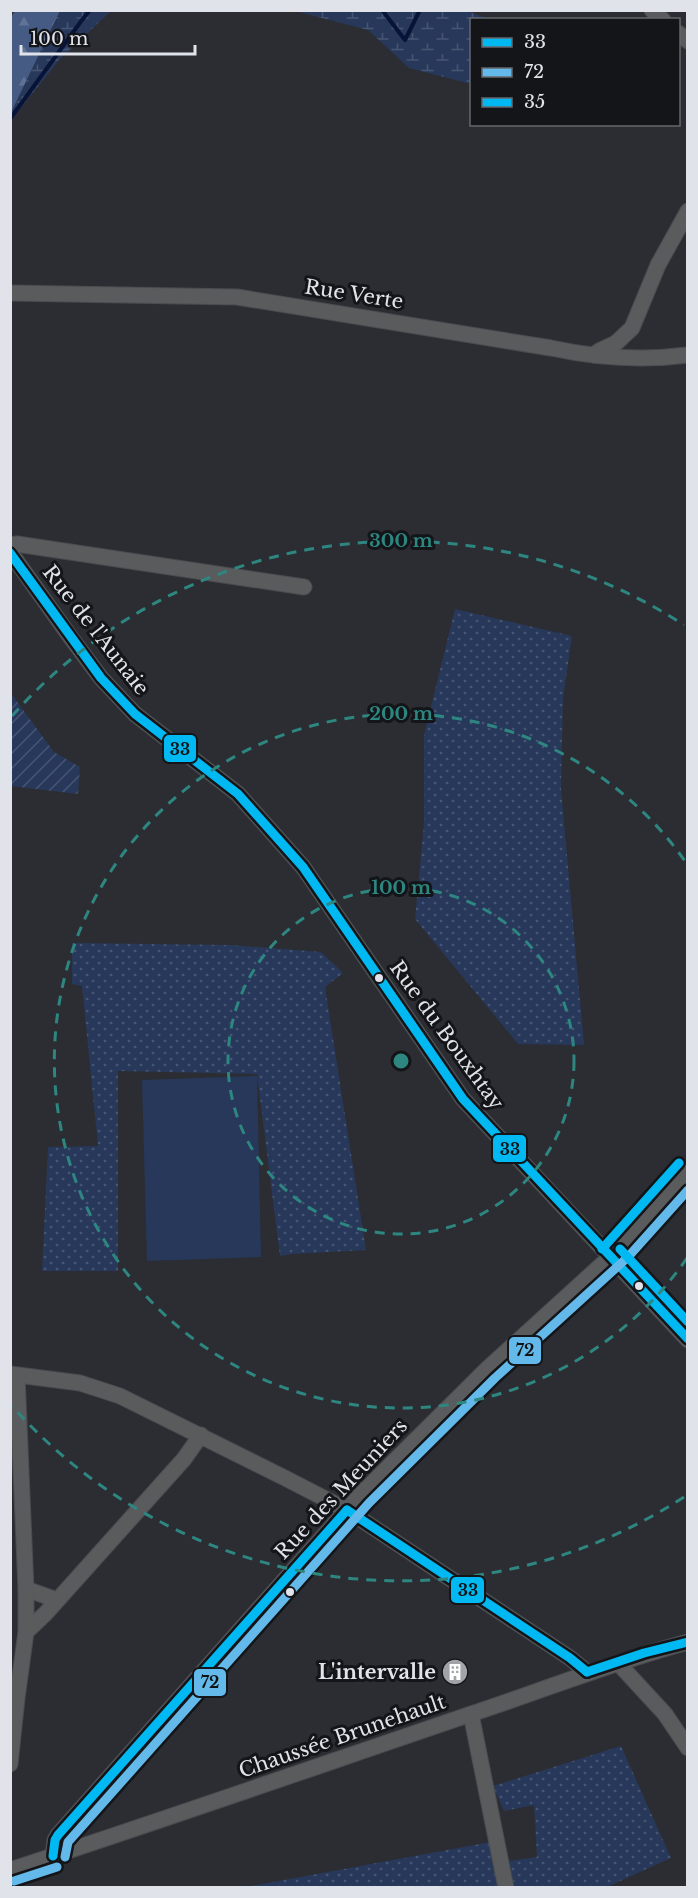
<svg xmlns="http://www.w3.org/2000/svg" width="698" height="1898" viewBox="0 0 698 1898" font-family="'Libre Baskerville',serif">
	<defs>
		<pattern id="grass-dots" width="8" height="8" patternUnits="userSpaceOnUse" patternTransform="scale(1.5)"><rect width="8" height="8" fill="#27385a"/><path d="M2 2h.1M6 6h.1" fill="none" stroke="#465572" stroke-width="1.8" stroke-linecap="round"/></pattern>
		<pattern id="forest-firs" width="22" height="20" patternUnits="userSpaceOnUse" patternTransform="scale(1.5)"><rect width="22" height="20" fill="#465b83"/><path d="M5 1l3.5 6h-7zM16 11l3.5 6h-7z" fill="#607295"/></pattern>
		<pattern id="wetland-marsh" width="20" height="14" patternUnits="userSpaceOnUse" patternTransform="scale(1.5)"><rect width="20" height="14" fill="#27385a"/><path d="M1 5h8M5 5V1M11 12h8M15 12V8" fill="none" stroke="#465572"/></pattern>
		<pattern id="garden-furrows" width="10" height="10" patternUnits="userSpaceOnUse" patternTransform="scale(1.5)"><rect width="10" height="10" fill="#27385a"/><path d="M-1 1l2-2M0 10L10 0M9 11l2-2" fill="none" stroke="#465572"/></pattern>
	</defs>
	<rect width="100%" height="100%" fill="#2b2d32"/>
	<!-- grass -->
	<g fill="url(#grass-dots)">
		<polygon points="455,609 572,636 563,698 561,789 584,1045 518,1044 415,919 424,824 424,735"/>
		<polygon points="72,943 230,945 321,952 343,973 325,987 366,1250 292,1254 280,1256 257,1074 118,1071 118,1271 42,1271 48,1147 98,1146 82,986 72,984"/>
		<polygon points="621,1746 671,1858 607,1887 514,1887 509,1861 537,1857 534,1805 504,1811 493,1786"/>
		<polygon points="491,1842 501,1888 240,1888"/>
	</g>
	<!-- forest -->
	<polygon fill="url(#forest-firs)" points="15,11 60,11 11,113 11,17"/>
	<!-- wetland -->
	<g fill="url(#wetland-marsh)">
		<polygon points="60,11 111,11 60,59 11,120 11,113"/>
		<polygon points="467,11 489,19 472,20 471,84 409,68 368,30 295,11"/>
	</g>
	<!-- garden -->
	<polygon fill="url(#garden-furrows)" points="10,692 54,752 80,767 78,794 11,786"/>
	<!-- pitch -->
	<polygon fill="#27385a" points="257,1076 261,1257 147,1261 142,1080"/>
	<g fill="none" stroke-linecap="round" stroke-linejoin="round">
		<!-- stream -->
		<g stroke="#071438" stroke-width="4">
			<polyline points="382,10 405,40 420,10"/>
			<polyline points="10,119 82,20 90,10"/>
		</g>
		<!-- minor casing -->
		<g stroke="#494b4e" stroke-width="17">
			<g id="minor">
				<polyline points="652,10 663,20"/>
				<polyline points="678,33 688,41"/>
				<path d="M10 293 237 297 551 348C597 358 641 361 688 355"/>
				<polyline points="594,355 599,351 616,343 632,328 658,265 688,211"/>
				<polyline points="10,545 17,544 304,587"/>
				<polyline points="10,552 69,635 101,678 135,714 238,794 303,867 463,1099 688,1340"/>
				<polyline points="10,1374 80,1383 120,1396 285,1478 347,1510 570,1658 587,1672"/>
				<polyline points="26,1589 57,1600"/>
				<polyline points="26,1632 46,1613 184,1459 201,1435"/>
				<polyline points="618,1663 665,1714 688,1748"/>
				<polyline points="471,1714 506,1888"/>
				<polyline points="10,1764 17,1698 26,1632 26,1589 17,1376"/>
				<polyline points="53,1856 55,1840 58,1835 360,1495 487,1369 620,1248 688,1171"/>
				<path d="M10 1870C163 1820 315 1767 468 1715 541 1691 613 1662 688 1642"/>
			</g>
		</g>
		<!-- minor -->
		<use href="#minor" stroke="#5a5b5d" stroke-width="15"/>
		<!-- bus-1 casing -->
		<g stroke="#131519" stroke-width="14">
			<g id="bus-1">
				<polyline points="10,553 101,678 135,714 238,794 303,867 463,1099 688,1339"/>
				<polyline points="347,1510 570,1658 587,1672"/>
				<polyline points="587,1672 644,1653 688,1642"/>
				<polyline points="53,1856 55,1840 58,1835 347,1510"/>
			</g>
		</g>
		<!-- bus-2 casing -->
		<g stroke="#131519" stroke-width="14">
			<g id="bus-2">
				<polyline points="65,1857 68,1842 369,1503 495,1378 628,1257 688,1190"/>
				<polyline points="14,1881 57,1867"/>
			</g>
		</g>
		<!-- bus-3 casing -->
		<g stroke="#131519" stroke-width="14">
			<g id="bus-3">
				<polyline points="602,1249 679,1163"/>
				<polyline points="620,1249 688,1322"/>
			</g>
		</g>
		<!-- bus-1 -->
		<use href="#bus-1" stroke="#00b9f2" stroke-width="9"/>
		<!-- bus-2 -->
		<use href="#bus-2" stroke="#63b9e9" stroke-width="9"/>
		<!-- bus-3 -->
		<use href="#bus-3" stroke="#00b9f2" stroke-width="9"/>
	</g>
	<!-- distance rings -->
	<g fill="none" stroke="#2e8680" stroke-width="3" stroke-dasharray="10 8">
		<circle cx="401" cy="1061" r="173"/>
		<path d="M687 1258A347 347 0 1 1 687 864"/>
		<path d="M684 1497A520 520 0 0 1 12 1406M12 716A520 520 0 0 1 684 625"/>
	</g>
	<!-- icons -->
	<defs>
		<g id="building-disc" transform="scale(1.35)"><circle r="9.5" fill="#a1a3a9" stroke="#131519"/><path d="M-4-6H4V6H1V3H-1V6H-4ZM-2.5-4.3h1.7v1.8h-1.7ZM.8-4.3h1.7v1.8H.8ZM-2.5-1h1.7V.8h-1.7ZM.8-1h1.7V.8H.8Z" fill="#fff"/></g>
	</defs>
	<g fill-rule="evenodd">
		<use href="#building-disc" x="455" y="1672"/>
	</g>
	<!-- markers -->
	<g fill="#e0e3e9" stroke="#131519" stroke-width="2">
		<circle cx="379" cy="978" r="5"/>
		<circle cx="639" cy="1286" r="5"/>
		<circle cx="290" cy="1592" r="5"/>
	</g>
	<g text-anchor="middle" stroke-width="6" stroke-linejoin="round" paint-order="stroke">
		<!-- street labels -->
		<g font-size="20" fill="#e0e3e9" stroke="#131519">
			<text transform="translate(354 294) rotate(9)" y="7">Rue Verte</text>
			<text transform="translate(96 630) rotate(52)" y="7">Rue de l'Aunaie</text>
			<text transform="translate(447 1035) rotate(54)" y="7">Rue du Bouxhtay</text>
			<text transform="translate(341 1489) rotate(-47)" y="7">Rue des Meuniers</text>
			<text transform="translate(342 1736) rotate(-19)" y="7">Chaussée Brunehault</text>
		</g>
		<!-- poi labels -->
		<g font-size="20" font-weight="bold" fill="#e0e3e9" stroke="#131519" text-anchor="end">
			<text x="436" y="1679">L'intervalle</text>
		</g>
	</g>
	<circle cx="401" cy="1061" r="9" fill="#2e8680" stroke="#131519" stroke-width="3"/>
	<g font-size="18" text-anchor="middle" font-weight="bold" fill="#2e8680" stroke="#131519" stroke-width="6" stroke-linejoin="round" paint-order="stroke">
		<text x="401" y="547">300 m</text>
		<text x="401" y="720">200 m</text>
		<text x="401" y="894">100 m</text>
	</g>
	<g stroke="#131519" stroke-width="2">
		<rect x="163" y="734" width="34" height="29" rx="6" fill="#00b9f2"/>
		<rect x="492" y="1134" width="35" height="29" rx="6" fill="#00b9f2"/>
		<rect x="508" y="1336" width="34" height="29" rx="6" fill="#63b9e9"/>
		<rect x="450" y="1576" width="35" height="28" rx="6" fill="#00b9f2"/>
		<rect x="193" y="1668" width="34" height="29" rx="6" fill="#63b9e9"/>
	</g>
	<g font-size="16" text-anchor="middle" font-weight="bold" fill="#111">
		<text x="180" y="755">33</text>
		<text x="510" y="1155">33</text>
		<text x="525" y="1356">72</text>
		<text x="468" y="1596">33</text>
		<text x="210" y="1688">72</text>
	</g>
	<!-- border -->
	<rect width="698" height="1898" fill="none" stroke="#e0e3e9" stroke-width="24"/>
	<!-- legend -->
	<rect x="470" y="18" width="210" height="108" fill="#131519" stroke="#65676c" stroke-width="1.5"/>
	<rect x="482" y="38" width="30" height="9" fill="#00b9f2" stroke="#65676c" stroke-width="1.5"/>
	<text x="524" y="48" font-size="18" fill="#e0e3e9">33</text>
	<rect x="482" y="68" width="30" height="9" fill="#63b9e9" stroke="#65676c" stroke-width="1.5"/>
	<text x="524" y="78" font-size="18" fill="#e0e3e9">72</text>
	<rect x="482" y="98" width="30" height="9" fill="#00b9f2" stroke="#65676c" stroke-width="1.5"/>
	<text x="524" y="108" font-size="18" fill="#e0e3e9">35</text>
	<!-- scale -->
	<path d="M21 45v9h174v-9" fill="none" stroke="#e0e3e9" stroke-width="3"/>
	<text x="30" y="45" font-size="18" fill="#e0e3e9" stroke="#131519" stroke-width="4.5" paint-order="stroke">100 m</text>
</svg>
